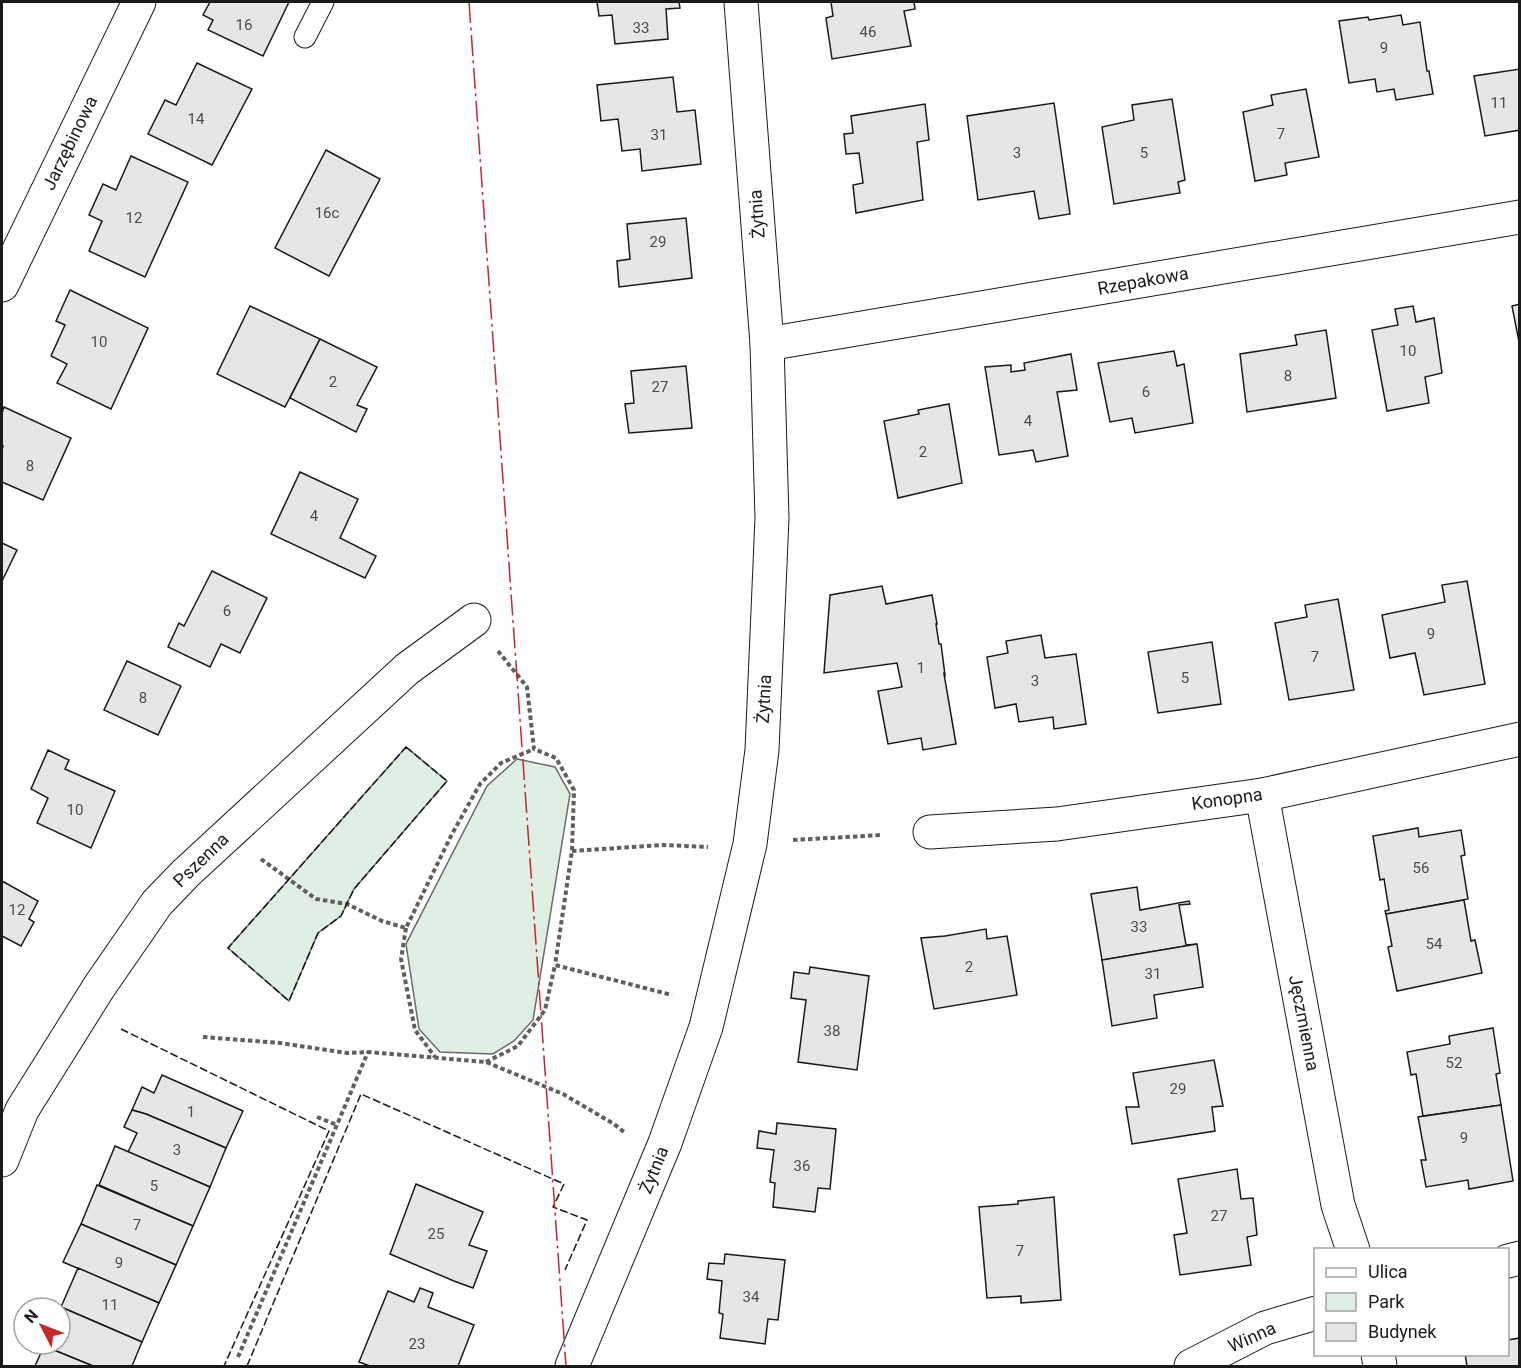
<svg xmlns="http://www.w3.org/2000/svg" width="1521" height="1368" viewBox="0 0 1521 1368" font-family="Roboto,sans-serif">
	<rect width="100%" height="100%" fill="#fff"/>
	<!-- green -->
	<g fill="#e0efe3" stroke="#6a6a6a" stroke-width="1.5">
		<polygon points="406,747 447,781 354,889 341,916 318,933 289,1001 228,948"/>
		<polygon points="517,759 555,767 570,794 533,1020 514,1041 493,1054 440,1052 419,1029 406,944 487,786"/>
	</g>
	<!-- building -->
	<g fill="#e6e6e6" stroke="#1a1a1a" stroke-width="1.5">
		<polygon points="210,2 289,2 263,56 208,30 213,20 203,15"/>
		<polygon points="597,2 679,2 680,8 666,9 668,39 615,44 612,15 599,16"/>
		<polygon points="831,2 914,2 915,9 904,11 911,46 832,59 826,18 833,16"/>
		<polygon points="1401,15 1403,25 1420,22 1427,71 1429,71 1433,94 1396,100 1394,89 1377,92 1375,79 1349,83 1339,21 1368,17 1369,20"/>
		<polygon points="197,63 252,89 212,165 148,134 165,100 176,105"/>
		<polygon points="1520,69 1520,130 1485,136 1474,76"/>
		<polygon points="673,77 677,112 695,110 701,164 642,171 640,149 622,151 618,119 601,121 597,85"/>
		<polygon points="1306,89 1319,157 1285,163 1287,175 1255,181 1243,112 1273,105 1271,95"/>
		<polygon points="1172,99 1185,180 1178,182 1180,193 1114,204 1102,127 1134,120 1132,105"/>
		<polygon points="1054,103 1070,214 1039,219 1034,191 978,200 967,116"/>
		<polygon points="925,104 929,140 917,142 923,200 856,213 853,185 863,183 859,153 846,154 844,134 853,133 851,116"/>
		<polygon points="326,150 380,179 329,276 275,248"/>
		<polygon points="131,156 188,182 145,277 89,251 102,221 89,215 103,184 116,190"/>
		<polygon points="686,218 692,278 619,287 617,261 630,259 627,224"/>
		<polygon points="70,290 148,328 111,409 57,383 67,364 51,356 65,325 56,321"/>
		<polygon points="1520,304 1520,347 1512,306"/>
		<polygon points="250,306 320,339 285,407 217,374"/>
		<polygon points="1413,306 1416,322 1434,318 1442,373 1425,377 1429,403 1387,411 1372,330 1398,325 1395,309"/>
		<polygon points="1326,330 1336,398 1247,412 1240,354 1297,345 1295,335"/>
		<polygon points="320,339 377,367 357,405 367,409 356,432 290,398"/>
		<polygon points="1174,351 1177,366 1184,364 1193,423 1135,433 1132,418 1110,422 1098,363"/>
		<polygon points="1071,354 1077,390 1057,392 1068,456 1036,462 1033,450 999,455 985,367 1011,365 1011,372 1025,370 1024,363"/>
		<polygon points="686,366 692,428 629,433 625,404 634,403 631,371"/>
		<polygon points="949,404 962,483 898,498 884,421 919,414 918,410"/>
		<polygon points="4,407 71,438 43,500 2,482 2,450 3,446 2,446 2,413"/>
		<polygon points="300,472 358,499 340,538 376,556 365,578 271,534"/>
		<polygon points="2,543 17,550 3,579 2,578"/>
		<polygon points="212,571 267,598 240,653 221,644 210,667 168,647 179,623 184,626"/>
		<polygon points="1467,581 1485,684 1424,695 1415,653 1390,658 1382,615 1445,602 1442,585"/>
		<polygon points="882,586 886,604 932,595 937,624 936,624 939,644 941,644 945,675 944,674 956,744 923,750 921,738 888,744 878,691 902,687 897,663 824,673 830,595"/>
		<polygon points="1338,599 1354,690 1289,700 1275,623 1307,617 1305,605"/>
		<polygon points="1041,635 1045,658 1076,654 1086,724 1054,729 1053,717 1019,722 1016,704 995,708 987,657 1008,653 1006,641"/>
		<polygon points="1212,642 1221,704 1158,713 1148,652"/>
		<polygon points="127,661 181,686 158,735 104,710"/>
		<polygon points="48,750 69,760 65,769 115,791 91,848 37,823 48,798 31,789"/>
		<polygon points="1418,828 1419,837 1461,830 1465,855 1461,856 1468,899 1386,914 1385,911 1389,910 1384,879 1380,880 1373,836"/>
		<polygon points="2,881 38,901 29,919 34,922 21,946 2,936"/>
		<polygon points="1137,887 1140,910 1189,901 1190,904 1179,905 1186,945 1197,944 1102,960 1091,894"/>
		<polygon points="1464,900 1471,941 1475,940 1482,973 1397,991 1388,947 1392,946 1386,914"/>
		<polygon points="986,929 987,939 1007,936 1017,995 934,1009 921,938 945,936"/>
		<polygon points="1197,944 1203,987 1154,995 1157,1018 1112,1026 1102,960"/>
		<polygon points="810,967 869,976 857,1070 798,1062 806,1000 791,998 794,972 809,974"/>
		<polygon points="1493,1028 1500,1073 1496,1074 1501,1105 1423,1116 1416,1074 1411,1075 1407,1052 1450,1044 1449,1036"/>
		<polygon points="1214,1060 1223,1106 1212,1107 1215,1131 1132,1144 1126,1107 1139,1107 1133,1073"/>
		<polygon points="162,1075 243,1111 226,1148 146,1114 132,1110 142,1087 154,1093"/>
		<polygon points="1501,1105 1513,1181 1469,1189 1468,1180 1426,1187 1421,1160 1426,1160 1418,1117"/>
		<polygon points="132,1110 146,1114 226,1148 210,1187 128,1152 137,1133 124,1127"/>
		<polygon points="777,1123 836,1129 830,1189 818,1188 815,1212 773,1207 775,1183 770,1182 774,1150 757,1148 759,1131 776,1134"/>
		<polygon points="115,1146 210,1187 193,1226 99,1185"/>
		<polygon points="1237,1169 1241,1199 1253,1198 1257,1235 1247,1237 1251,1265 1180,1275 1174,1235 1187,1233 1178,1179"/>
		<polygon points="416,1184 483,1212 469,1245 487,1251 473,1288 454,1281 390,1254"/>
		<polygon points="97,1185 193,1226 176,1265 81,1224"/>
		<polygon points="1054,1197 1061,1300 1021,1303 1021,1296 987,1298 979,1207 1018,1204 1018,1201"/>
		<polygon points="81,1224 176,1265 159,1303 63,1262"/>
		<polygon points="725,1254 785,1260 778,1320 768,1319 765,1344 720,1338 723,1314 719,1313 722,1281 707,1279 709,1263 724,1264"/>
		<polygon points="78,1268 159,1303 142,1342 61,1307"/>
		<polygon points="420,1288 433,1293 428,1307 474,1325 458,1366 370,1366 359,1362 388,1291 414,1302"/>
		<polygon points="61,1307 142,1342 132,1366 93,1366 44,1346 45,1344 60,1344 60,1310"/>
		<polygon points="1520,1338 1520,1366 1467,1366 1465,1354 1508,1354 1508,1340"/>
		<polygon points="44,1346 93,1366 35,1366"/>
	</g>
	<g fill="none" stroke-linecap="round" stroke-linejoin="round">
		<!-- service casing -->
		<g stroke="#1a1a1a" stroke-width="23">
			<polyline id="service" points="305,37 323,2"/>
		</g>
		<!-- minor casing -->
		<g stroke="#1a1a1a" stroke-width="35">
			<g id="minor">
				<polyline points="2,285 139,2"/>
				<polyline points="767,344 1520,217"/>
				<polyline points="1262,795 1338,1205 1353,1250"/>
				<polyline points="930,832 1057,824 1262,795 1520,739"/>
				<polyline points="2,1160 22,1110 99,987 157,903 186,873 407,669 474,620"/>
				<polyline points="1508,1261 1520,1258"/>
				<polyline points="1378,1354 1380,1366"/>
				<polyline points="572,1366 665,1143 706,1027 750,844 762,750 772,518 767,344 741,2"/>
				<polyline points="1191,1366 1265,1328 1316,1313"/>
			</g>
		</g>
		<!-- path -->
		<g stroke="#5f5f5f" stroke-width="4" stroke-dasharray="4.5 3" stroke-linecap="butt">
			<polyline points="498,651 527,687 534,749 556,758 574,790 572,851 555,965"/>
			<polyline points="793,840 882,835"/>
			<polyline points="572,851 663,845 708,847"/>
			<polyline points="261,859 316,899 347,904 382,921 406,928 452,834 480,784 501,763 534,749"/>
			<polyline points="406,928 401,959 415,1030 435,1057"/>
			<polyline points="203,1037 280,1043 347,1053 368,1052 486,1062 563,1094 614,1124 624,1132"/>
			<polyline points="486,1062 518,1046 545,1010 555,965 672,995"/>
			<polyline points="317,1117 337,1125"/>
			<polyline points="238,1357 368,1052"/>
		</g>
		<!-- service -->
		<use href="#service" stroke="#fff" stroke-width="21"/>
		<!-- minor -->
		<use href="#minor" stroke="#fff" stroke-width="33"/>
		<!-- fence -->
		<g stroke="#1a1a1a" stroke-width="1.5" stroke-dasharray="8 3" stroke-linecap="butt">
			<polygon points="406,747 447,781 354,889 341,916 318,933 289,1001 228,948"/>
			<polyline points="121,1029 329,1131 224,1366"/>
			<polyline points="247,1366 361,1094 564,1184 553,1207 587,1220 565,1270"/>
		</g>
		<!-- power -->
		<polyline stroke="#c62828" stroke-width="1.5" stroke-dasharray="21 4.5 3 4.5" stroke-linecap="butt" points="469,2 566,1366"/>
	</g>
	<g text-anchor="middle" stroke-width="4.5" stroke-linejoin="round" paint-order="stroke">
		<!-- number labels -->
		<g font-size="15" fill="#4d4d4d">
			<text x="244" y="30">16</text>
			<text x="641" y="33">33</text>
			<text x="868" y="37">46</text>
			<text x="1384" y="53">9</text>
			<text x="1499" y="108">11</text>
			<text x="196" y="124">14</text>
			<text x="1281" y="139">7</text>
			<text x="659" y="140">31</text>
			<text x="1017" y="158">3</text>
			<text x="1144" y="158">5</text>
			<text x="327" y="218">16c</text>
			<text x="134" y="223">12</text>
			<text x="658" y="247">29</text>
			<text x="99" y="347">10</text>
			<text x="1408" y="356">10</text>
			<text x="1288" y="381">8</text>
			<text x="333" y="387">2</text>
			<text x="660" y="392">27</text>
			<text x="1146" y="397">6</text>
			<text x="1028" y="426">4</text>
			<text x="923" y="457">2</text>
			<text x="30" y="471">8</text>
			<text x="314" y="521">4</text>
			<text x="227" y="616">6</text>
			<text x="1431" y="639">9</text>
			<text x="1315" y="662">7</text>
			<text x="921" y="673">1</text>
			<text x="1185" y="683">5</text>
			<text x="1035" y="686">3</text>
			<text x="143" y="703">8</text>
			<text x="75" y="815">10</text>
			<text x="1421" y="873">56</text>
			<text x="17" y="915">12</text>
			<text x="1139" y="932">33</text>
			<text x="1434" y="949">54</text>
			<text x="969" y="972">2</text>
			<text x="1153" y="979">31</text>
			<text x="832" y="1036">38</text>
			<text x="1454" y="1068">52</text>
			<text x="1178" y="1094">29</text>
			<text x="191" y="1117">1</text>
			<text x="1464" y="1143">9</text>
			<text x="177" y="1155">3</text>
			<text x="802" y="1171">36</text>
			<text x="154" y="1191">5</text>
			<text x="1219" y="1221">27</text>
			<text x="137" y="1230">7</text>
			<text x="436" y="1239">25</text>
			<text x="1020" y="1256">7</text>
			<text x="119" y="1268">9</text>
			<text x="751" y="1302">34</text>
			<text x="110" y="1310">11</text>
			<text x="417" y="1349">23</text>
		</g>
		<!-- street labels -->
		<g font-size="18" fill="#1a1a1a" stroke="#fff">
			<text transform="translate(70 143) rotate(-64)" y="6">Jarzębinowa</text>
			<text transform="translate(757 214) rotate(-94)" y="6">Żytnia</text>
			<text transform="translate(1143 281) rotate(-10)" y="6">Rzepakowa</text>
			<text transform="translate(764 699) rotate(-87)" y="6">Żytnia</text>
			<text transform="translate(1227 799) rotate(-8)" y="6">Konopna</text>
			<text transform="translate(201 860) rotate(-44)" y="6">Pszenna</text>
			<text transform="translate(1304 1023) rotate(79)" y="6">Jęczmienna</text>
			<text transform="translate(654 1170) rotate(-68)" y="6">Żytnia</text>
			<text transform="translate(1252 1337) rotate(-24)" y="6">Winna</text>
		</g>
	</g>
	<!-- border -->
	<rect width="1521" height="1368" fill="none" stroke="#1a1a1a" stroke-width="6"/>
	<!-- legend -->
	<rect x="1314" y="1248" width="195" height="108" fill="#ffffff" stroke="#a3a3a3" stroke-width="1.5"/>
	<rect x="1326" y="1268" width="30" height="9" fill="#ffffff" stroke="#a3a3a3" stroke-width="1.5"/>
	<text x="1368" y="1278" font-size="18" fill="#1a1a1a">Ulica</text>
	<rect x="1326" y="1293" width="30" height="18" fill="#e0efe3" stroke="#a3a3a3" stroke-width="1.5"/>
	<text x="1368" y="1308" font-size="18" fill="#1a1a1a">Park</text>
	<rect x="1326" y="1323" width="30" height="18" fill="#e6e6e6" stroke="#a3a3a3" stroke-width="1.5"/>
	<text x="1368" y="1338" font-size="18" fill="#1a1a1a">Budynek</text>
	<!-- north arrow -->
	<g transform="translate(42 1326) rotate(312)"><circle r="28" fill="#ffffff" stroke="#a3a3a3" stroke-width="1.5"/>
	<path d="M0-4.5L10 22L0 15L-10 22Z" fill="#c62828"/>
	<text y="-9" font-size="16" font-weight="bold" text-anchor="middle" fill="#1a1a1a">N</text>
	</g>
</svg>
